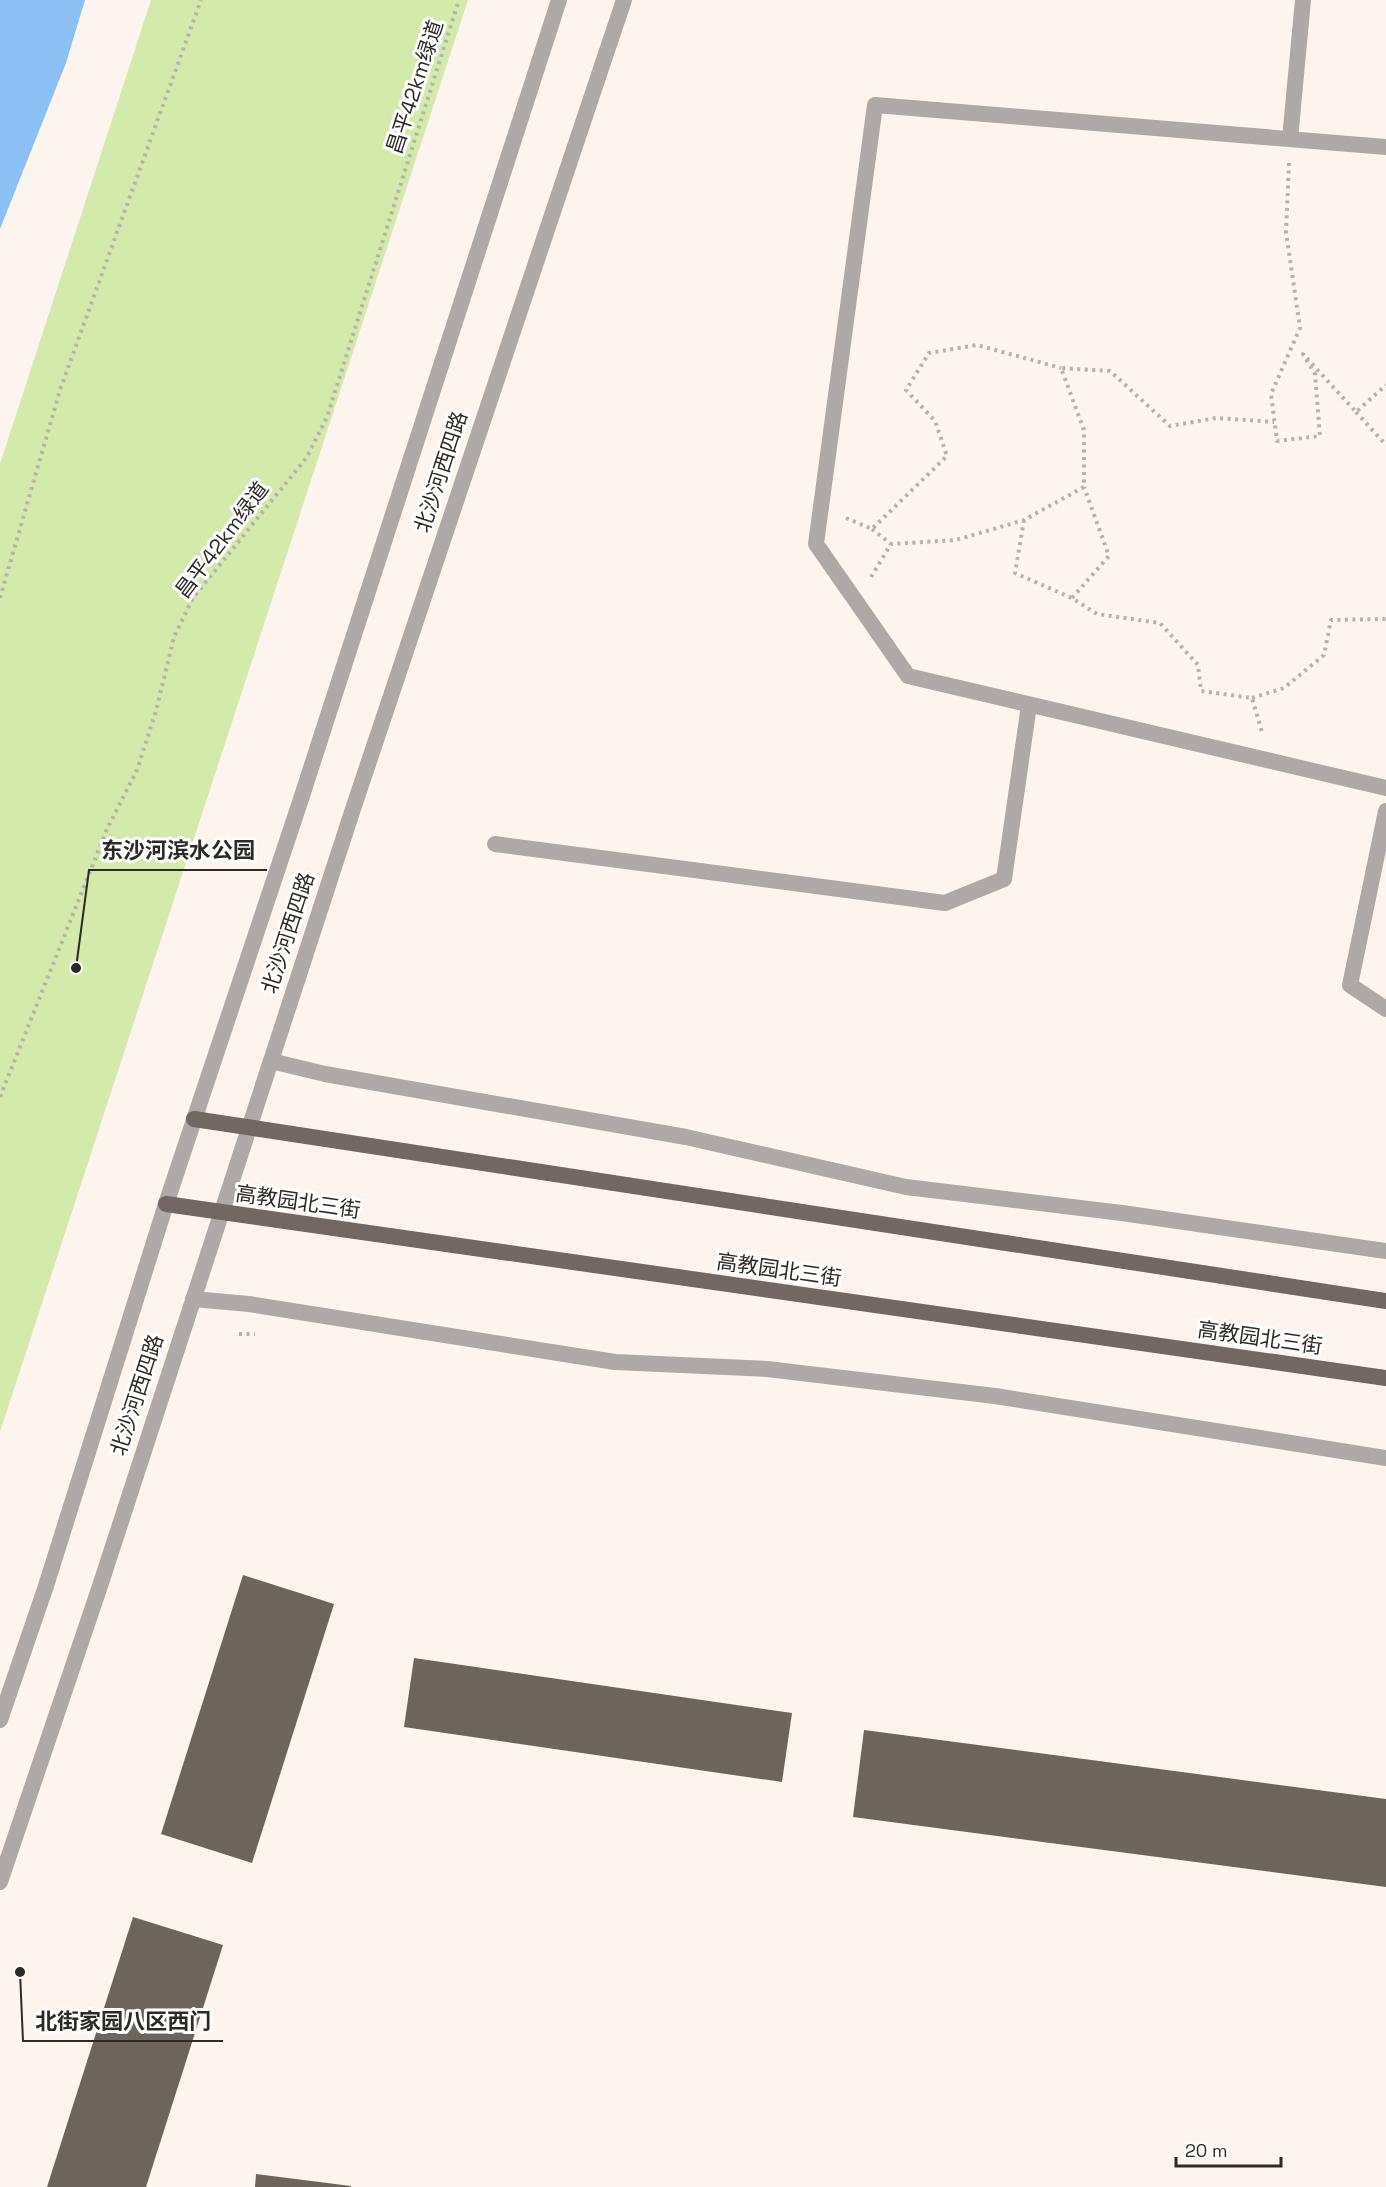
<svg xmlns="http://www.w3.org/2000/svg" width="1386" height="2187" viewBox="0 0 1386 2187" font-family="'Space Grotesk','Noto Sans SC',sans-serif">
	<rect width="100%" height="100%" fill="#fdf5ed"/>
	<!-- green -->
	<polygon fill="#d3eaab" points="151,0 468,0 0,1432 0,464"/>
	<!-- water -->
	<polygon fill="#8cc0f5" points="0,0 85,0 66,63 0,229"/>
	<!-- building -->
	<g fill="#6d645b">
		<polygon points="243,1575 334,1604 252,1863 161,1834"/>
		<polygon points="414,1658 792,1713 782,1782 404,1727"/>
		<polygon points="864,1730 1386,1799 1386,1887 853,1817"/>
		<polygon points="133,1917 223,1945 146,2187 47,2187"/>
		<polygon points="256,2174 351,2186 351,2187 255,2187"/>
	</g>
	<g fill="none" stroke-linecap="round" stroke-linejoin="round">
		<!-- path -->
		<g stroke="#b8b2ab" stroke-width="4" stroke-dasharray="3 4.5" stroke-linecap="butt">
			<polyline points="1289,163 1286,232 1300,328 1271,394 1277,441 1320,436 1315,374 1303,354 1356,412 1386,385"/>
			<polyline points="1356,412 1386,445"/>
			<polyline points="846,518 872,529 947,456 935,421 906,390 929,353 977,345 1061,368"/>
			<polyline points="1024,520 1015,573 1072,598 1097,614 1160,623 1198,665 1201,691 1252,698 1262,732"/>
			<polyline points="872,529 891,544"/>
			<polyline points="871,577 891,544 956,540 1024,520 1084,487 1084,430 1061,368 1110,371 1170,426 1216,418 1274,422"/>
			<polyline points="0,598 60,390 201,0"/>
			<polyline points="1072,598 1109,556 1084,487"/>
			<polyline points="1252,698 1284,688 1324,655 1331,620 1386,619"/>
			<polyline points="0,1097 107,829 137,770 156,711 174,637 193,598 307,457 327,417 459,0"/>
			<polyline points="239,1334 255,1334"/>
		</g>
		<!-- service -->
		<g stroke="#aea8a6" stroke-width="16">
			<polyline points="271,1061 325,1074 686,1137 906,1187 1122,1213 1386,1251"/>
			<polyline points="193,1299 249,1304 615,1362 767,1369 995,1396 1386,1458"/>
		</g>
		<!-- minor -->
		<g stroke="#aea8a6" stroke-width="16">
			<polyline points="1290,139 1303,0"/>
			<polyline points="1386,147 875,105 816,544 908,676 1386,788"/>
			<polyline points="1386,811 1350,985 1386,1009"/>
			<polyline points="495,844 945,903 1004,879 1029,705"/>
		</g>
		<!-- tertiary -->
		<g stroke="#aea8a6" stroke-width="16">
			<polyline points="0,1720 45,1589 166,1204 301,799 559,0"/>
			<polyline points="0,1882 100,1586 351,815 624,0"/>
		</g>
		<!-- primary -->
		<g stroke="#726763" stroke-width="16">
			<polyline points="194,1119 1386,1301"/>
			<polyline points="166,1204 1386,1378"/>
		</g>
	</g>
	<g text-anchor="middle" stroke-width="6" stroke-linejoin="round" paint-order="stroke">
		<!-- street labels -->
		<g font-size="21" fill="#2d2925" stroke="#fff">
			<text transform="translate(415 87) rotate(-72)" y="7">昌平42km绿道</text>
			<text transform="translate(441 472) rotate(-72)" y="7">北沙河西四路</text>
			<text transform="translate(222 540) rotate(-53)" y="7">昌平42km绿道</text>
			<text transform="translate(288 933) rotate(-72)" y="7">北沙河西四路</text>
			<text transform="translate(298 1202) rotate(8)" y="7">高教园北三街</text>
			<text transform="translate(779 1270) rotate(8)" y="7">高教园北三街</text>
			<text transform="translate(1260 1338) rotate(8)" y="7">高教园北三街</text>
			<text transform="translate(137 1395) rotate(-72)" y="7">北沙河西四路</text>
		</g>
	</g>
	<!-- callouts -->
	<path fill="none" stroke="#2d2925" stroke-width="2" d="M76 968L89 870H267M20 1972L23 2041H223"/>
	<g fill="#2d2925" stroke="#fff" stroke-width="2">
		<circle cx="76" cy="968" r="6"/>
		<circle cx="20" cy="1972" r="6"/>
	</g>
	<g font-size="22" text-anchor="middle" font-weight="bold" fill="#2d2925" stroke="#fff" stroke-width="6" stroke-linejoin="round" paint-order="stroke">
		<text x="178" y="858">东沙河滨水公园</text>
		<text x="123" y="2029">北街家园八区西门</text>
	</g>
	<!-- scale -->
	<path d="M1176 2157v9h105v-9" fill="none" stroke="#2d2925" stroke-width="3"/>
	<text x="1185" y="2157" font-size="18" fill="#2d2925" stroke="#ffffff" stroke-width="4.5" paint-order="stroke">20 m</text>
</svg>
